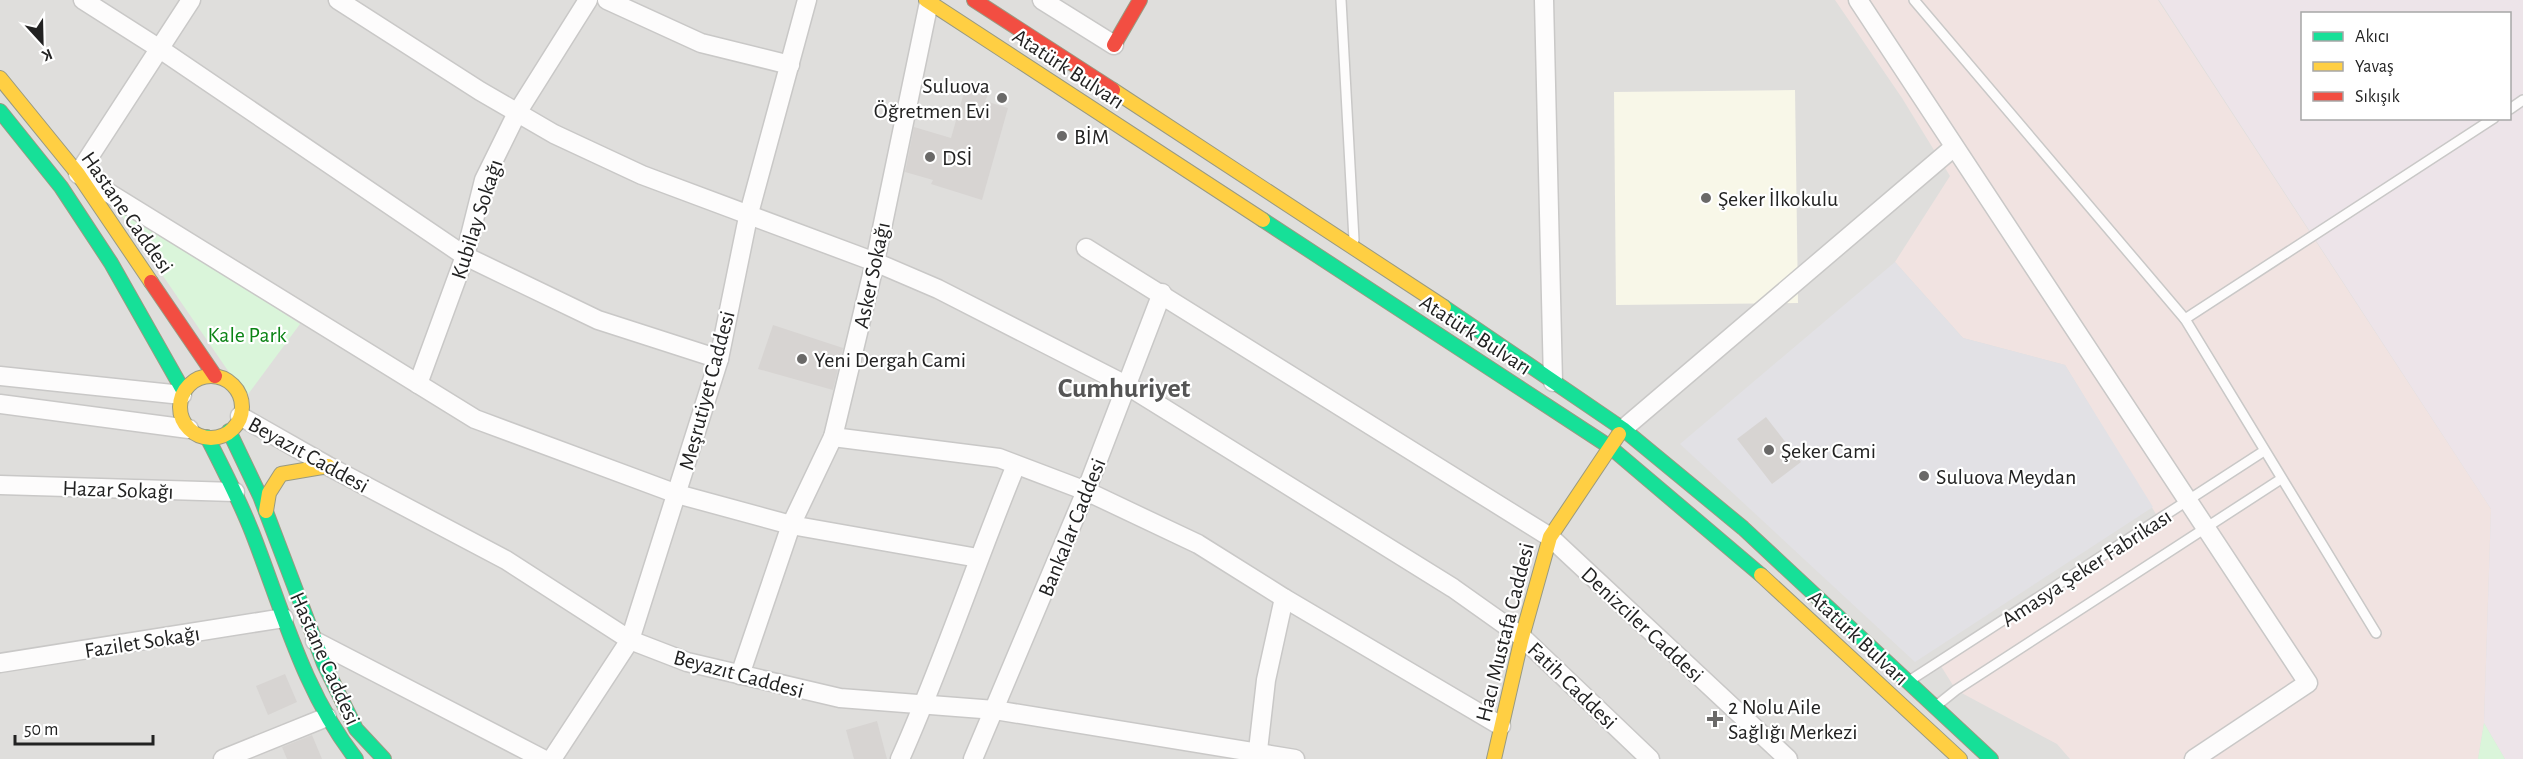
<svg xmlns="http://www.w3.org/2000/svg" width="2523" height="759" viewBox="0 0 2523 759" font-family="'Alegreya Sans',sans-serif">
	<rect width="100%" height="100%" fill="#f0eeeb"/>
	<!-- residential -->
	<path fill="#dfdedc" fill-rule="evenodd" d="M0 0H2523V759H0ZM2302 14H2510V118H2302Z"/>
	<!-- commercial -->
	<polygon fill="#f1e3e1" points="1835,0 2158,0 2491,509 2484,723 2478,759 2070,759 2057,744 1956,690 1939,663 2159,519 2065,365 1963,338 1895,262 1950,176 1902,98"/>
	<!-- industrial -->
	<path fill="#ede4e9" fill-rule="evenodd" d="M2159 0H2523V759H2505L2484 723 2491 509ZM2302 14H2510V118H2302Z"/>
	<!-- education -->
	<polygon fill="#f8f7e8" points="1795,90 1798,303 1616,305 1614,92"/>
	<!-- park -->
	<g fill="#daf5da">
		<polygon points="111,200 300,324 246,397"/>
		<polygon points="2484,723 2505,759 2478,759"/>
	</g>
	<!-- plaza -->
	<polygon fill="#e2e1e5" points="1895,262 1963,338 2065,365 2153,507 1915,662 1680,444"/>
	<!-- building -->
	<g fill="#d7d4d2">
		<polygon points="965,89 988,95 985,101 1008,108 982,200 931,184 933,180 905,172 914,127 951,138"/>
		<polygon points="773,325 843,348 833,390 758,369"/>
		<polygon points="1766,417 1801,462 1772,484 1737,439"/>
		<polygon points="285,674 297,702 268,715 256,686"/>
		<polygon points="877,721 887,759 854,759 846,730"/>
		<polygon points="312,735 322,759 287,759 282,747"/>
	</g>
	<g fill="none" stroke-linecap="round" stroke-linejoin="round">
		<!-- lane casing -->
		<g stroke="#c9c8c7" stroke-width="12">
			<g id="lane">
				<polyline points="1341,0 1354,240"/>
				<polyline points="1914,0 2185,319"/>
				<polyline points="2510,109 2523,100"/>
				<polyline points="2376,633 2185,319 2494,118"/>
				<polyline points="1909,681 2264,451"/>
				<polyline points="1936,706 1956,690 2281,479"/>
			</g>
		</g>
		<!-- street casing -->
		<g stroke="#c9c8c7" stroke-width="21">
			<g id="street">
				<polyline points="83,0 160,49 465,256 598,320 719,359"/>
				<polyline points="191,0 78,174 475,419 677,494 791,525 978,558"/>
				<polyline points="338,0 480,91 554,134 642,175 875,262 938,289 1128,386 1453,588 1522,637 1650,759"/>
				<polyline points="607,0 701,43 790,65"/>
				<polyline points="1042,0 1114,45"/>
				<polyline points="1544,0 1553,382"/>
				<polyline points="1858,0 2308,683 2194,759"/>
				<polyline points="1086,248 1550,537 1788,759"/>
				<polyline points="0,376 182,395"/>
				<polyline points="418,384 465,256 484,180 517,113 588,0"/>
				<polyline points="0,404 189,429"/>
				<polyline points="240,416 328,466 506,560 630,640 687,662 840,698 995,710 1295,759"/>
				<polyline points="1623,429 1954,147"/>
				<polyline points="833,437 999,458 1086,491 1198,544 1284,598 1501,726"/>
				<polyline points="0,485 235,492"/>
				<polyline points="315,641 543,759"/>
				<polyline points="0,663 284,618"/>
				<polyline points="740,675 791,525 833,437 875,262 929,2"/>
				<polyline points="223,759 327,717"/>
				<polyline points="552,759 630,640 719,359 748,217 807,0"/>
				<path d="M900 759C943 663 976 562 1016 465"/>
				<polyline points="973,759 1086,491 1162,293"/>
				<polyline points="1257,759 1266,680 1284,598"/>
			</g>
		</g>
		<!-- fast casing -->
		<g stroke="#999a82" stroke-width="16">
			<g id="fast">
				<polyline points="0,111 61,187 111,263 184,392"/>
				<polyline points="1263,220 1610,447 1761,575"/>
				<polyline points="1444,307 1623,429 1743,528 1991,759"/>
				<polyline points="229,431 260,496 324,664 356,729 384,759"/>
				<path d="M207 437C223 468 239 499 252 532 283 611 303 691 356 759"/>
			</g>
		</g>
		<!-- slow casing -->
		<g stroke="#999a82" stroke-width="16">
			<g id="slow">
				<polyline points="926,0 1263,220"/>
				<polyline points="0,78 78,174 151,282"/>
				<polyline points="1113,90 1444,307"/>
				<circle cx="211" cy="407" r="31"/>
				<polyline points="266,511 269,493 281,474 328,466"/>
				<polyline points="1761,575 1960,759"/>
				<polyline points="1494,759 1522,637 1550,537 1619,434"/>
			</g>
		</g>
		<!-- jam casing -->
		<g stroke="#999a82" stroke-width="16">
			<g id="jam">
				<polyline points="974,0 1113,90"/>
				<polyline points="1114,45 1140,0"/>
				<polyline points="151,282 215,376"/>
			</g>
		</g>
		<!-- lane -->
		<use href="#lane" stroke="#fdfcfc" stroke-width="9"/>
		<!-- street -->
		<use href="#street" stroke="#fdfcfc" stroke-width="18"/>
		<!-- fast -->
		<use href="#fast" stroke="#16e098" stroke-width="14"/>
		<!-- slow -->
		<use href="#slow" stroke="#ffcf43" stroke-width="14"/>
		<!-- jam -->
		<use href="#jam" stroke="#f24e42" stroke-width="14"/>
	</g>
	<!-- markers -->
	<g fill="#6a6968" stroke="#fff" stroke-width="2">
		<circle cx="1002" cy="98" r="6"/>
		<circle cx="1062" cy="136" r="6"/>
		<circle cx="930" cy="157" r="6"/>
		<circle cx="1706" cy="198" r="6"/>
		<circle cx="802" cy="359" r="6"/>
		<circle cx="1769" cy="450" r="6"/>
		<circle cx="1924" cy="476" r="6"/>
		<path d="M1712 710h6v6h6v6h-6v6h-6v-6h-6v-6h6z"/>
	</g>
	<g text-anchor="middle" stroke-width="4.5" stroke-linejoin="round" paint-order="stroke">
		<!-- street labels -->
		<g font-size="22" fill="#222" stroke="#fff">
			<text transform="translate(1069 68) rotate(33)" y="8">Atatürk Bulvarı</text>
			<text transform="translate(128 212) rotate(55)" y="8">Hastane Caddesi</text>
			<text transform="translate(476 219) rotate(-72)" y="8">Kubilay Sokağı</text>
			<text transform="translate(871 275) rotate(-78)" y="8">Asker Sokağı</text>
			<text transform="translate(1476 334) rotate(33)" y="8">Atatürk Bulvarı</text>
			<text transform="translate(706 390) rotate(-75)" y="8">Meşrutiyet Caddesi</text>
			<text transform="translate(309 454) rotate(29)" y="8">Beyazıt Caddesi</text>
			<text transform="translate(118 489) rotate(2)" y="8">Hazar Sokağı</text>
			<text transform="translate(1071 527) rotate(-68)" y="8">Bankalar Caddesi</text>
			<text transform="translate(2086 567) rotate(-33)" y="8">Amasya Şeker Fabrikası</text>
			<text transform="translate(1643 624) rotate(43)" y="8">Denizciler Caddesi</text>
			<text transform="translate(1504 632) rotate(-76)" y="8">Hacı Mustafa Caddesi</text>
			<text transform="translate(1859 637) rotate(43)" y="8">Atatürk Bulvarı</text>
			<text transform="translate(142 641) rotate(-9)" y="8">Fazilet Sokağı</text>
			<text transform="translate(326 658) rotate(66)" y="8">Hastane Caddesi</text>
			<text transform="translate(739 673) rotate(15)" y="8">Beyazıt Caddesi</text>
			<text transform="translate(1573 685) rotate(44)" y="8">Fatih Caddesi</text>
		</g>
		<!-- poi labels -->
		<g font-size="22" fill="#222" stroke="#fff" text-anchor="start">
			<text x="990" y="93" text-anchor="end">Suluova<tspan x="990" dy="25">Öğretmen Evi</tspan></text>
			<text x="1074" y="144">BİM</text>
			<text x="942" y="165">DSİ</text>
			<text x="1718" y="206">Şeker İlkokulu</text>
			<text x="814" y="367">Yeni Dergah Cami</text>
			<text x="1781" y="458">Şeker Cami</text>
			<text x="1936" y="484">Suluova Meydan</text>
			<text x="1728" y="714">2 Nolu Aile<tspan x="1728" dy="25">Sağlığı Merkezi</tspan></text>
		</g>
		<!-- park labels -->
		<g font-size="22" fill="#0c8416" stroke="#fff">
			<text x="247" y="342">Kale Park</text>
		</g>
		<!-- district labels -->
		<g font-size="28" font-weight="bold" fill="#555" stroke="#fff">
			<text x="1124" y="397">Cumhuriyet</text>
		</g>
	</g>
	<!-- legend -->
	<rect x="2301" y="12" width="210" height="108" fill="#ffffff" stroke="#a7a7a7" stroke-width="1.5"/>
	<rect x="2313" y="32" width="30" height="9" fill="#16e098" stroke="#a7a7a7" stroke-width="1.5"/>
	<text x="2355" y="42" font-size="18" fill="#222222">Akıcı</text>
	<rect x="2313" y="62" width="30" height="9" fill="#ffcf43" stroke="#a7a7a7" stroke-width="1.5"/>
	<text x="2355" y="72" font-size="18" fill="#222222">Yavaş</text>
	<rect x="2313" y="92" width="30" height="9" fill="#f24e42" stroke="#a7a7a7" stroke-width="1.5"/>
	<text x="2355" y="102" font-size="18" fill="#222222">Sıkışık</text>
	<!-- north arrow -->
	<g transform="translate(42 42) rotate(158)" stroke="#ffffff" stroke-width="4.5" paint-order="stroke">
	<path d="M0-4.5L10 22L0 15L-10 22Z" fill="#222222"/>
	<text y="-9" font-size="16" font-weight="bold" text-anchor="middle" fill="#222222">K</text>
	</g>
	<!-- scale -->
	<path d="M15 735v9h138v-9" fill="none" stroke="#222222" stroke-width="3"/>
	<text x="24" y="735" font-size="18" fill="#222222" stroke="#ffffff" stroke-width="4.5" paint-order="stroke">50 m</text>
</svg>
